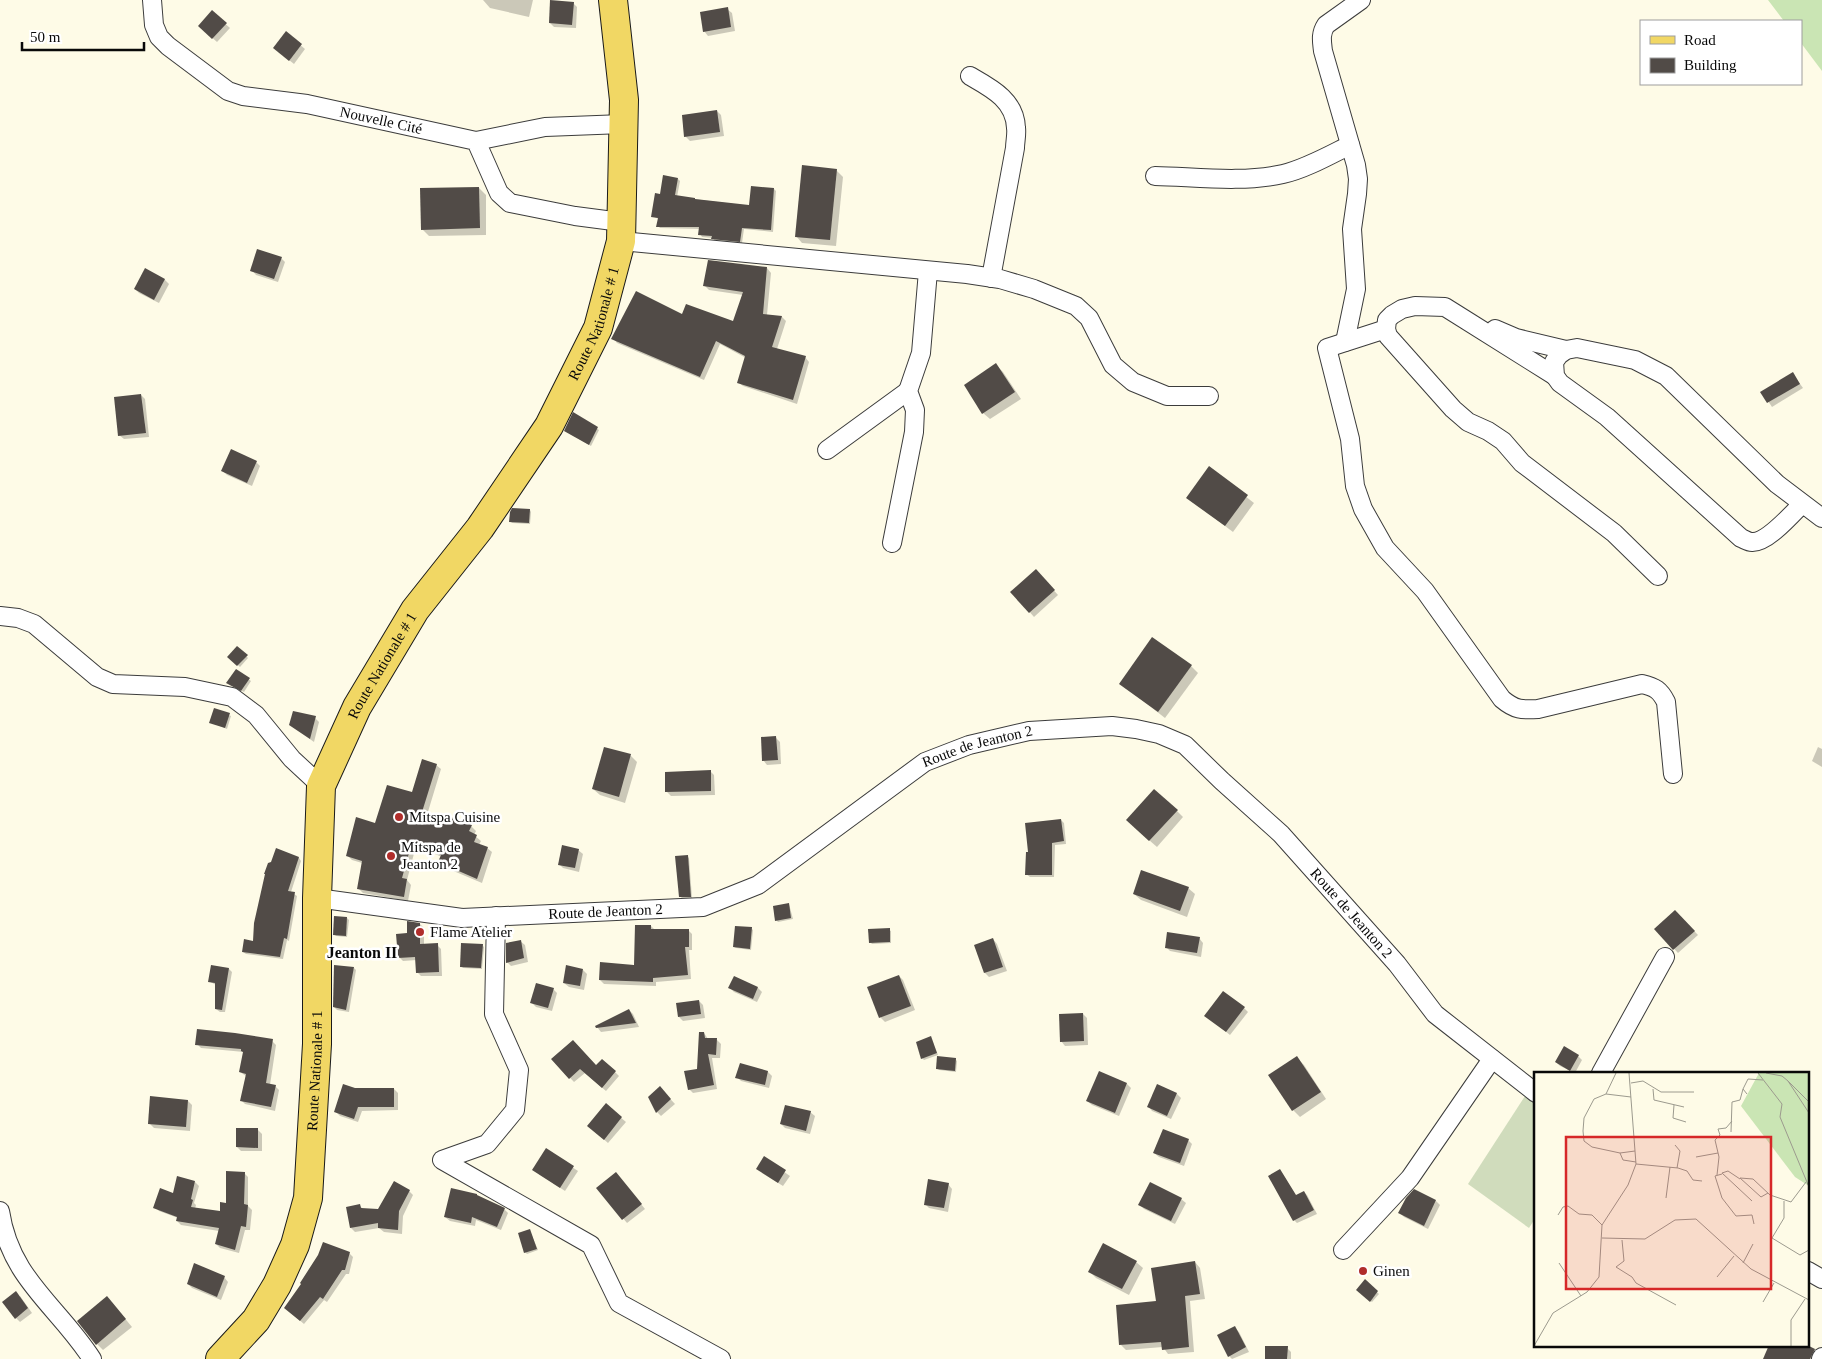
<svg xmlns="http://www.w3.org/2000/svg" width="1822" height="1359" viewBox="0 0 1822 1359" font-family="'Times New Roman',serif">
	<rect width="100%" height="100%" fill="#fefbe7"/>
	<!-- green -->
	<polygon fill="#cae5b4" points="1768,0 1822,0 1822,71 1801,43 1801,21 1784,21"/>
	<!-- cemetery -->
	<polygon fill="#d0dcbc" points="1527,1093 1536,1099 1536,1217 1529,1228 1468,1184"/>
	<!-- shadow -->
	<g fill="#0003">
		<polygon points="483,0 533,0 529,17 490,8"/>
		<polygon points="573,3 577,7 576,28 554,27 550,23"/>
		<polygon points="727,9 732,13 735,31 708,36 704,31"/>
		<polygon points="212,12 230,28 217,42 199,26"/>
		<polygon points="286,33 305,49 294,64 274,48"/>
		<polygon points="717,111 721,115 724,136 690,141 685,136"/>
		<polygon points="836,170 843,177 836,246 802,243 796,236"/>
		<polygon points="678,179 680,181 677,197 750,206 774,189 776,191 773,232 744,229 742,243 715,241 713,238 702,237 700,234 700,229 660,228 658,226 659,219 652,216 661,195"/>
		<polygon points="479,188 486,195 486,235 429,236 422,229"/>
		<polygon points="281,258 285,262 278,282 256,275 252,270"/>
		<polygon points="767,268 771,273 767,315 782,317 786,321 777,349 805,357 809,362 797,404 743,386 738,382 746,358 720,344 704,380 617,343 613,338 683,316 734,323 743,295 709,290 705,286"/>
		<polygon points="145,270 165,280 169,284 159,303 139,293 135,289"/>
		<polygon points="996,365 1003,372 1021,399 990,419 983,413"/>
		<polygon points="1793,374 1803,388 1772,407 1762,392"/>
		<polygon points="141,395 145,399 149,437 124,439 119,435"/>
		<polygon points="574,414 599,430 591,446 567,432"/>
		<polygon points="256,462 260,466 252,486 227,475 223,471"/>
		<polygon points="1209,468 1254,503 1233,532 1188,498"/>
		<polygon points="530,510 531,512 530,524 512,523 510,521"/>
		<polygon points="1040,575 1058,595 1034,617 1012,592"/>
		<polygon points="1153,639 1191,666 1198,673 1165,718 1120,683"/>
		<polygon points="238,648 248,658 240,667 229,657"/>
		<polygon points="236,670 251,681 244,692 229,684"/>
		<polygon points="215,709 231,716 227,729 210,722"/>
		<polygon points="315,718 319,722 314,742 290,725"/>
		<polygon points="776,738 780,742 781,764 767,765 763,760"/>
		<polygon points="1818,747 1822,749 1822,767 1812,761"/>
		<polygon points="605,748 631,756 637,762 625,803 600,795 593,789"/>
		<polygon points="436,765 441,769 427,815 471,826 476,831 474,835 481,841 479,845 487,848 492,852 482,883 444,867 440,862 442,857 416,846 407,880 411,885 408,901 363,893 358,888 362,863 352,860 347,855 376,824 412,794"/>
		<polygon points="710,771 714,775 715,795 671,796 667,792"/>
		<polygon points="1177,811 1183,817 1157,847 1134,827"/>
		<polygon points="1061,820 1064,823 1066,844 1055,845 1054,877 1030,877 1026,874 1030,853"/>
		<polygon points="277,849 299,858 301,861 291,892 297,896 289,941 287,940 283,959 246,954 243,952 254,942 272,863"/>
		<polygon points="578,850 583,854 579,872 563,868 559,864"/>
		<polygon points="687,856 689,858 692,898 682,899 681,897"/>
		<polygon points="1188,888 1195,894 1187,917 1141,900 1134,894"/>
		<polygon points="789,904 793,919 778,922 776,920"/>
		<polygon points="1675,911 1698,935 1678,953 1656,929"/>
		<polygon points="347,918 349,920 347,937 336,936 334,934"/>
		<polygon points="420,924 424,928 424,945 437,945 441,949 442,976 421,976 417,972 417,960 403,961 399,957 408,934"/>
		<polygon points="651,926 655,930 688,930 692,934 692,950 689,950 691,979 656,982 656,986 604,984 600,980 635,966"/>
		<polygon points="751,928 753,930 751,950 736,948 734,947"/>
		<polygon points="889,930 891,931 891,943 872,944 870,942"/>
		<polygon points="1199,938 1203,943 1201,957 1170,951 1166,947"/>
		<polygon points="993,939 997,944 1007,971 989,977 985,973 975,946"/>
		<polygon points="520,941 525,945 528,962 511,966 507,962"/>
		<polygon points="482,945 484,947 482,969 463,968 461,966"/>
		<polygon points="212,966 229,969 232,972 225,1012 220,1012 216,1009 216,985 209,981"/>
		<polygon points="354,968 356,970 349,1012 337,1010 334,1007"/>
		<polygon points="583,970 587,974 584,990 569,987 564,983"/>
		<polygon points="899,976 903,980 915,1010 885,1022 881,1018 869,988"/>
		<polygon points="735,978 758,988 762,992 757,1002 734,992 730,988"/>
		<polygon points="553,989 557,993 552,1011 536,1007 532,1003"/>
		<polygon points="699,1001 703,1005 705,1018 683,1021 679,1017"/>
		<polygon points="1244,1008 1248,1012 1230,1035 1210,1019"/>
		<polygon points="629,1010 633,1014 639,1027 601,1032 597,1027"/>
		<polygon points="1083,1014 1087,1018 1088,1045 1065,1046 1061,1041"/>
		<polygon points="704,1033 708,1039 717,1040 721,1044 720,1058 712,1058 717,1089 693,1093 689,1089 698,1070"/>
		<polygon points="931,1038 938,1055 924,1060 922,1058"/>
		<polygon points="272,1041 276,1045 270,1085 275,1086 279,1090 275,1111 245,1104 241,1100 246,1076 240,1072 244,1052 201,1048 197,1044"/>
		<polygon points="1578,1056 1582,1060 1575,1073 1560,1066 1556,1062"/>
		<polygon points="1297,1058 1304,1065 1326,1099 1300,1117 1293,1110"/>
		<polygon points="955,1059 957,1061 956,1072 939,1070 937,1068"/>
		<polygon points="553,1060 596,1067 615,1072 619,1076 606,1091 585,1073 574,1082"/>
		<polygon points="740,1065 768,1072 772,1076 769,1088 741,1081 737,1077"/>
		<polygon points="1127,1084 1131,1088 1119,1116 1092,1105 1087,1101"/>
		<polygon points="660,1088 675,1104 661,1116 657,1112"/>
		<polygon points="354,1089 394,1089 398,1093 398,1110 362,1111 358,1122 340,1116 336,1112"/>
		<polygon points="1177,1094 1181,1098 1171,1119 1152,1111 1148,1106"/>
		<polygon points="188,1101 192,1105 190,1131 154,1128 149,1123"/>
		<polygon points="606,1105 626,1122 608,1143 593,1130"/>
		<polygon points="810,1112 815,1116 810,1134 785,1128 781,1124"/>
		<polygon points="258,1130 262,1134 262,1151 241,1151 237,1147"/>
		<polygon points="1188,1140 1192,1144 1184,1166 1159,1157 1154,1153"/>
		<polygon points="546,1150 578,1171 565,1191 533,1170"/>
		<polygon points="764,1158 790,1176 783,1186 762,1173"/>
		<polygon points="1280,1170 1296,1196 1304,1192 1307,1195 1317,1214 1297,1223 1294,1220"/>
		<polygon points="244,1173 248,1177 248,1206 252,1210 250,1230 245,1230 239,1253 220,1248 216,1244 219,1231 181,1225 177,1221 178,1218 159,1211 155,1207 195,1182 199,1186 194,1203 196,1205 195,1209 221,1213"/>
		<polygon points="620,1178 645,1209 627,1223 598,1188"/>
		<polygon points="948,1184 952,1189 948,1212 929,1208 925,1204"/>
		<polygon points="409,1191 413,1195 403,1216 402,1234 384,1232 379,1228 355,1232 351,1228 360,1206 363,1209 379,1211"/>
		<polygon points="1181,1199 1186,1203 1175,1224 1144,1209 1140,1205"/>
		<polygon points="1436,1201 1440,1205 1428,1229 1404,1217 1400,1213"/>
		<polygon points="504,1209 508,1213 501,1230 476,1220 475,1226 450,1221 445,1217"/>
		<polygon points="530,1231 538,1250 527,1254 525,1252"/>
		<polygon points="349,1253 353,1257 349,1274 346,1274 327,1302 324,1300 304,1324 290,1312"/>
		<polygon points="1136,1262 1143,1268 1129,1295 1096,1278 1089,1271"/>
		<polygon points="1195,1262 1200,1268 1205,1299 1190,1301 1194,1352 1168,1354 1163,1347 1126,1350 1121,1345"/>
		<polygon points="224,1277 228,1282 221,1300 192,1288 188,1284"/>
		<polygon points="1365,1281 1379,1294 1372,1302 1358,1290"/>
		<polygon points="20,1296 32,1313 20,1322 16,1318"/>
		<polygon points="113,1304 132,1327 103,1350 97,1344"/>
		<polygon points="1235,1328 1239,1332 1249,1352 1232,1359 1229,1356"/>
		<polygon points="1804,1345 1815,1350 1820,1355 1817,1359 1764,1359"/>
		<polygon points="1287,1348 1291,1352 1291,1359 1266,1359"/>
	</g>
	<!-- building -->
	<g fill="#514b47">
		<polygon points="550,0 574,2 572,25 549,23"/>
		<polygon points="728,7 731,27 703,32 700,12"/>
		<polygon points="212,10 227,23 212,39 198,26"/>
		<polygon points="286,31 302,44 289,61 273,48"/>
		<polygon points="717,110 720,132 684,137 682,115"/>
		<polygon points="802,165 837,169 830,240 795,237"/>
		<polygon points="663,175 678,178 675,195 695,198 695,199 749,205 751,186 774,188 771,230 742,228 740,242 711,239 712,236 698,235 699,227 656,227 658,218 651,217 655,193 660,194"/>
		<polygon points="479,187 480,228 421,230 420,188"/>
		<polygon points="257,249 282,257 274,279 250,271"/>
		<polygon points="708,260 767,267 763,314 782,316 772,347 806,356 793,400 737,383 745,356 716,341 700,377 611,339 636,291 682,314 686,304 733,321 743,292 703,286"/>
		<polygon points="145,268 165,279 154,300 134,289"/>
		<polygon points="996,363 1015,392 982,414 964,385"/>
		<polygon points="1793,372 1800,384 1767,403 1760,392"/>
		<polygon points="141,394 146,433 118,436 114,397"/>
		<polygon points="573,412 598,427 589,445 564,431"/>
		<polygon points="231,449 257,461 247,483 221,471"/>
		<polygon points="1209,466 1248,495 1225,526 1186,498"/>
		<polygon points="512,508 530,509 529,523 509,522 510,512"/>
		<polygon points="1036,569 1055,590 1029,613 1010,592"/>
		<polygon points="1152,637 1192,665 1158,712 1119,684"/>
		<polygon points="237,646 248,655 237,666 227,657"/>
		<polygon points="236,669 250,678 241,691 226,683"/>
		<polygon points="214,708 230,713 225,728 209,723"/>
		<polygon points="293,711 316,716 310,739 289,725"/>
		<polygon points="776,736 778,760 762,761 761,737"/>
		<polygon points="604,747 631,754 619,797 592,789"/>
		<polygon points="422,759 437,764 422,812 452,820 453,817 472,825 469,831 477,835 474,842 488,847 477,879 438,862 441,855 412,842 402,878 407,879 404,897 357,889 362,861 346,856 356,817 375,823 387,785 412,792"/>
		<polygon points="711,770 711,791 665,792 665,772"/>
		<polygon points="1154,789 1178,810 1149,841 1126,820"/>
		<polygon points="1061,819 1064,841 1052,843 1052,875 1025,875 1026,852 1028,852 1025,823"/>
		<polygon points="562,845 579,849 575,868 558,865"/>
		<polygon points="276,848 299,857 288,891 295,892 287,939 284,938 280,957 242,952 244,939 253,941 254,923 265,874 264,874 268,863 271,862"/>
		<polygon points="688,855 691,897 679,897 675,856"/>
		<polygon points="1141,870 1189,887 1180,911 1133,894"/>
		<polygon points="789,903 791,918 775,921 773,906"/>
		<polygon points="1675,910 1695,931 1673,950 1654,929"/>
		<polygon points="334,916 347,917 346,936 333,935"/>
		<polygon points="407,921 420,923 420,944 438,943 439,972 416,973 415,957 398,958 396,934 407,933"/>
		<polygon points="635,925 651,925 651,929 689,929 689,947 685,947 688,975 653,978 653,982 599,980 600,962 634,965"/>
		<polygon points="735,926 752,927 750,949 733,947"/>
		<polygon points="890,928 890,942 869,943 868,929"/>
		<polygon points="1167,932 1200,937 1197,953 1165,948"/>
		<polygon points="993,938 1003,967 984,973 974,945"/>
		<polygon points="521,940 524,958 506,963 506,943"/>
		<polygon points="461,943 483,944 481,968 460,967"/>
		<polygon points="211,965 229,968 222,1010 215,1009 215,983 208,982"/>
		<polygon points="334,965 354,967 346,1010 333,1007"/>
		<polygon points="566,965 583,969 580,986 563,983"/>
		<polygon points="899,975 911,1006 879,1018 867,987"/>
		<polygon points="734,976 758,987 753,999 728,988"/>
		<polygon points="536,983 554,988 548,1008 530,1003"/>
		<polygon points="1223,991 1245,1007 1226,1032 1204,1016"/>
		<polygon points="699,1000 701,1014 678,1017 676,1003"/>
		<polygon points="629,1009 636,1023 596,1028 595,1026"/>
		<polygon points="1083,1013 1084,1041 1060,1042 1059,1014"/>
		<polygon points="197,1029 235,1033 273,1039 266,1083 276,1085 271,1107 240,1101 246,1074 239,1072 243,1052 241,1051 241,1049 195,1045"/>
		<polygon points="699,1032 704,1032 705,1038 717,1038 716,1055 708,1054 714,1085 688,1090 684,1071 697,1069"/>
		<polygon points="931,1036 937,1053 921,1059 916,1042"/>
		<polygon points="573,1040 596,1065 602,1059 616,1071 602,1088 580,1069 569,1079 551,1059"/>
		<polygon points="1564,1046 1579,1055 1570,1071 1555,1062"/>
		<polygon points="937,1056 956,1058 955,1071 936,1069"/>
		<polygon points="1297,1056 1321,1092 1292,1111 1268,1075"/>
		<polygon points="740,1063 768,1071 765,1085 735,1078"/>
		<polygon points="1099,1071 1127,1083 1115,1113 1086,1101"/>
		<polygon points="343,1084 355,1088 394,1088 394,1107 358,1107 354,1119 334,1112"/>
		<polygon points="1157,1084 1177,1093 1167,1116 1147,1107"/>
		<polygon points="660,1086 671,1099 656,1113 648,1097"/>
		<polygon points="150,1096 188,1100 186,1127 148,1124"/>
		<polygon points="606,1103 622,1117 604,1140 587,1126"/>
		<polygon points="785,1105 811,1111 806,1131 780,1124"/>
		<polygon points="236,1128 258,1128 258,1148 236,1147"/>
		<polygon points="1163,1129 1189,1139 1180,1163 1153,1153"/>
		<polygon points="546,1148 574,1166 560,1188 532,1170"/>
		<polygon points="764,1156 786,1170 778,1183 756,1169"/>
		<polygon points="1280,1169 1296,1195 1304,1191 1314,1210 1293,1221 1268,1176"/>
		<polygon points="226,1171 245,1172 244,1204 248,1205 246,1227 241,1226 235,1250 215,1244 219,1228 176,1221 177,1217 153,1208 160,1188 173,1193 177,1176 195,1181 191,1199 193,1200 191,1207 220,1211 220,1202 226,1203"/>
		<polygon points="616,1172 642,1204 622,1220 596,1188"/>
		<polygon points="928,1179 949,1183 944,1208 924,1205"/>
		<polygon points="394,1181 410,1190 399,1211 398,1230 378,1228 378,1223 350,1228 346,1207 360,1204 361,1208 378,1209"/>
		<polygon points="1150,1182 1182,1198 1171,1221 1138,1205"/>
		<polygon points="451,1188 477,1194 477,1195 505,1208 497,1227 472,1217 471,1223 444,1217"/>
		<polygon points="1414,1189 1436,1200 1424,1226 1398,1213 1406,1198"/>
		<polygon points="530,1229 537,1249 524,1253 518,1233"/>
		<polygon points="323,1242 350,1252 345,1270 342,1270 323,1299 320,1297 300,1321 284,1308 301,1284 300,1283 318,1255"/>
		<polygon points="1103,1243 1137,1261 1122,1289 1088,1272"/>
		<polygon points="1195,1261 1200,1294 1185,1296 1189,1347 1162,1350 1161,1342 1119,1345 1116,1305 1156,1301 1151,1268"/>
		<polygon points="194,1263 225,1276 217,1297 187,1284"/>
		<polygon points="1365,1279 1378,1291 1370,1302 1356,1290"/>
		<polygon points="16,1291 28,1308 15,1319 2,1302"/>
		<polygon points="107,1296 126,1319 96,1345 77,1321"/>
		<polygon points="1235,1326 1246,1347 1228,1357 1217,1335"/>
		<polygon points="1769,1345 1807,1345 1815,1349 1810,1359 1763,1359"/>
		<polygon points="1265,1346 1288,1346 1287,1359 1265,1359"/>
	</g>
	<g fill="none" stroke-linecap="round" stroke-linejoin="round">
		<!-- minor casing -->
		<g stroke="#3c3c3c" stroke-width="20">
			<g id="minor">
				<path id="s1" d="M152 0 154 25 159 37 168 46 228 91 243 96 307 104 476 141 499 193 510 203 575 216 621 222"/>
				<path d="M970 76C991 88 1015 100 1016 128 1017 134 1015 142 1015 148L991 278"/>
				<polyline points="476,141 545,127 623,124"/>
				<path d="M1155 176C1197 177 1242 183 1283 174 1305 169 1330 155 1350 145"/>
				<polyline points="621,241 967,274 1000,279 1034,289 1076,306 1089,318 1113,365 1133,382 1167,396 1209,396"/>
				<path d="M1386 329 1327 348 1350 439 1355 486 1363 509 1385 548 1425 591 1502 699C1515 710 1522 710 1538 709L1642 684C1655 687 1660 690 1666 702L1673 774"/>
				<polyline points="1495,329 1516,338 1566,350"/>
				<path d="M1345 342 1356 289 1352 229 1357 194 1358 179 1356 165 1323 51C1322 42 1320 34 1326 25L1361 0"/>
				<polyline points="1555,376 1445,307 1415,306 1402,309 1392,315 1387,320 1386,329 1388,336 1453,409 1468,422 1488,431 1503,441 1522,463 1614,533 1658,576"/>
				<polyline points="827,450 908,391"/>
				<path d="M1802 504C1792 514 1767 543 1752 542 1748 542 1744 539 1741 538L1607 417 1560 383 1555 376 1554 362 1559 355 1566 350 1577 348 1635 360 1666 376 1777 484 1822 518"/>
				<polyline points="892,543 914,432 915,410 908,391 921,353 928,271"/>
				<polyline points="0,616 18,618 34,624 97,677 113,684 185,687 232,697 256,715 292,759 321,786"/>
				<path id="s2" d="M317 898 462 918 703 907 758 885 925 762 969 745 1029 731 1112 726 1136 729 1159 734 1185 745 1222 781 1281 834 1397 964 1435 1014 1536 1093"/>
				<polyline points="496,916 494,1014 519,1070 515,1110 487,1144 442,1160 591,1245 619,1303 721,1359"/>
				<polyline points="1601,1073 1665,957"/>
				<path d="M0 1211C10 1279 58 1306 92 1359"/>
				<polyline points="1343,1250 1410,1178 1492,1059"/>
				<polyline points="1808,1271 1822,1279"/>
				<polyline points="1821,1359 1822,1357"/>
			</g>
		</g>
		<!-- primary casing -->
		<g stroke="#1a1a1a" stroke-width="30">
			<g id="primary">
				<path id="s3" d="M220 1359 256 1320 277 1285 295 1245 308 1198 317 1044V898L321 786 357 707 415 610 480 528 549 426 598 328 621 241 624 100 613 0"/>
			</g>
		</g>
		<!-- minor -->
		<use href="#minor" stroke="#fff" stroke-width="18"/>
		<!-- primary -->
		<use href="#primary" stroke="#f1d764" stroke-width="28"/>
	</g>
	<!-- markers -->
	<g fill="#b02d2b" stroke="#fff" stroke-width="2">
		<circle cx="399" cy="817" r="5"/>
		<circle cx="391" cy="856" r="5"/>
		<circle cx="420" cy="932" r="5"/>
		<circle cx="1363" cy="1271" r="5"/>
	</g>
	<g text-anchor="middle" stroke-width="5" stroke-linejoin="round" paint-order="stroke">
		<!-- street labels -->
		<g font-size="15" fill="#090909" stroke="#fff">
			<text dy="5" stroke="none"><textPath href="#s1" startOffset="282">Nouvelle Cité</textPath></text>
			<text dy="5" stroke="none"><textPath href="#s3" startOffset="1139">Route Nationale # 1</textPath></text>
			<text dy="5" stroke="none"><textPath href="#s3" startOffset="734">Route Nationale # 1</textPath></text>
			<text dy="5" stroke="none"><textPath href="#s2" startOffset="709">Route de Jeanton 2</textPath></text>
			<text dy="5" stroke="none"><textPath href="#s2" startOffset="290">Route de Jeanton 2</textPath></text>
			<text dy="5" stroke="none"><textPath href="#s2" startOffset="1159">Route de Jeanton 2</textPath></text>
			<text dy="5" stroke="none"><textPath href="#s3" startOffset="314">Route Nationale # 1</textPath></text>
		</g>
		<!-- poi labels -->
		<g font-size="15" fill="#090909" stroke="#fff" text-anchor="start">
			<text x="409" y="822">Mitspa Cuisine</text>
			<text x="401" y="852">Mitspa de<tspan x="401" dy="17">Jeanton 2</tspan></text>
			<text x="430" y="937">Flame Atelier</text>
			<text x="1373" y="1276">Ginen</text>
		</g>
		<!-- neighbourhood labels -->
		<g font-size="16" font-weight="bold" fill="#090909" stroke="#fff">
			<text x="362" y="958">Jeanton II</text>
		</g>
	</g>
	<!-- overview -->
	<g transform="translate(1534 1072)">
		<rect width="275" height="275" fill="#fefbe7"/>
		<path d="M225 1H275V114L261 105 207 34Z" fill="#cae5b4"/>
		<path fill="none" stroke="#9c9a8e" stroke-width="1" d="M224 1 248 32 246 45 275 115M232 1 248 4 254 9M97 11 109 9 127 20H160M119 17 120 28 150 35M72 22 82 1M213 22 209 17 214 7 229 8M97 25 72 22 60 27 50 46 49 59 50 69 58 75 86 81 89 88 102 90M275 30 254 9 275 41M140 33 139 46 152 50M197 60 198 30 206 28 209 17M141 73 146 79 143 96M86 81 101 79M162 85 184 81M102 92 144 96 153 99 159 108 168 109M188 102 181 104 188 126 202 144 218 143 220 152M183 103 185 85 181 68 186 63 184 57 192 56 198 49M206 107 194 99 188 101 218 129M234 121 227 125 206 106 219 107 236 123 257 130 272 110M132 126 136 95M250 129V146L238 166 266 183 275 178M24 143 29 135 34 134 45 142 58 143 68 153M68 166 111 167 141 148 162 147 217 197 275 228M88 168 90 189 82 195 98 205 102 211 142 233M25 191 47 224M209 191 219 172M183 205 200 184M229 230 240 211M0 274 19 241 53 220 65 205 68 153 94 113 102 92 95 1M257 274V248L271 227"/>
		<path fill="#d62828" fill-opacity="0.15" stroke="#d62828" stroke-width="2.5" d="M32 65H237V217H32Z"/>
		<rect width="275" height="275" fill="none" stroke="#090909" stroke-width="2.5"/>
	</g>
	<!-- legend -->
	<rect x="1640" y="20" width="162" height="65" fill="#ffffff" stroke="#9d9d9d"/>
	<rect x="1650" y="36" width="25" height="8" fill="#f1d764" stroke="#9d9d9d"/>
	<text x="1684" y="45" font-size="15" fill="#090909">Road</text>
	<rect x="1650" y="58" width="25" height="15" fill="#514b47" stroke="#9d9d9d"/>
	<text x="1684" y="70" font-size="15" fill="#090909">Building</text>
	<!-- scale -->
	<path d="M22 42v8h122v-8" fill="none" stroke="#090909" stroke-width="2.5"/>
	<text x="30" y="42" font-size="15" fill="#090909" stroke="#ffffff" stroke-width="4" paint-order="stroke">50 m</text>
</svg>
